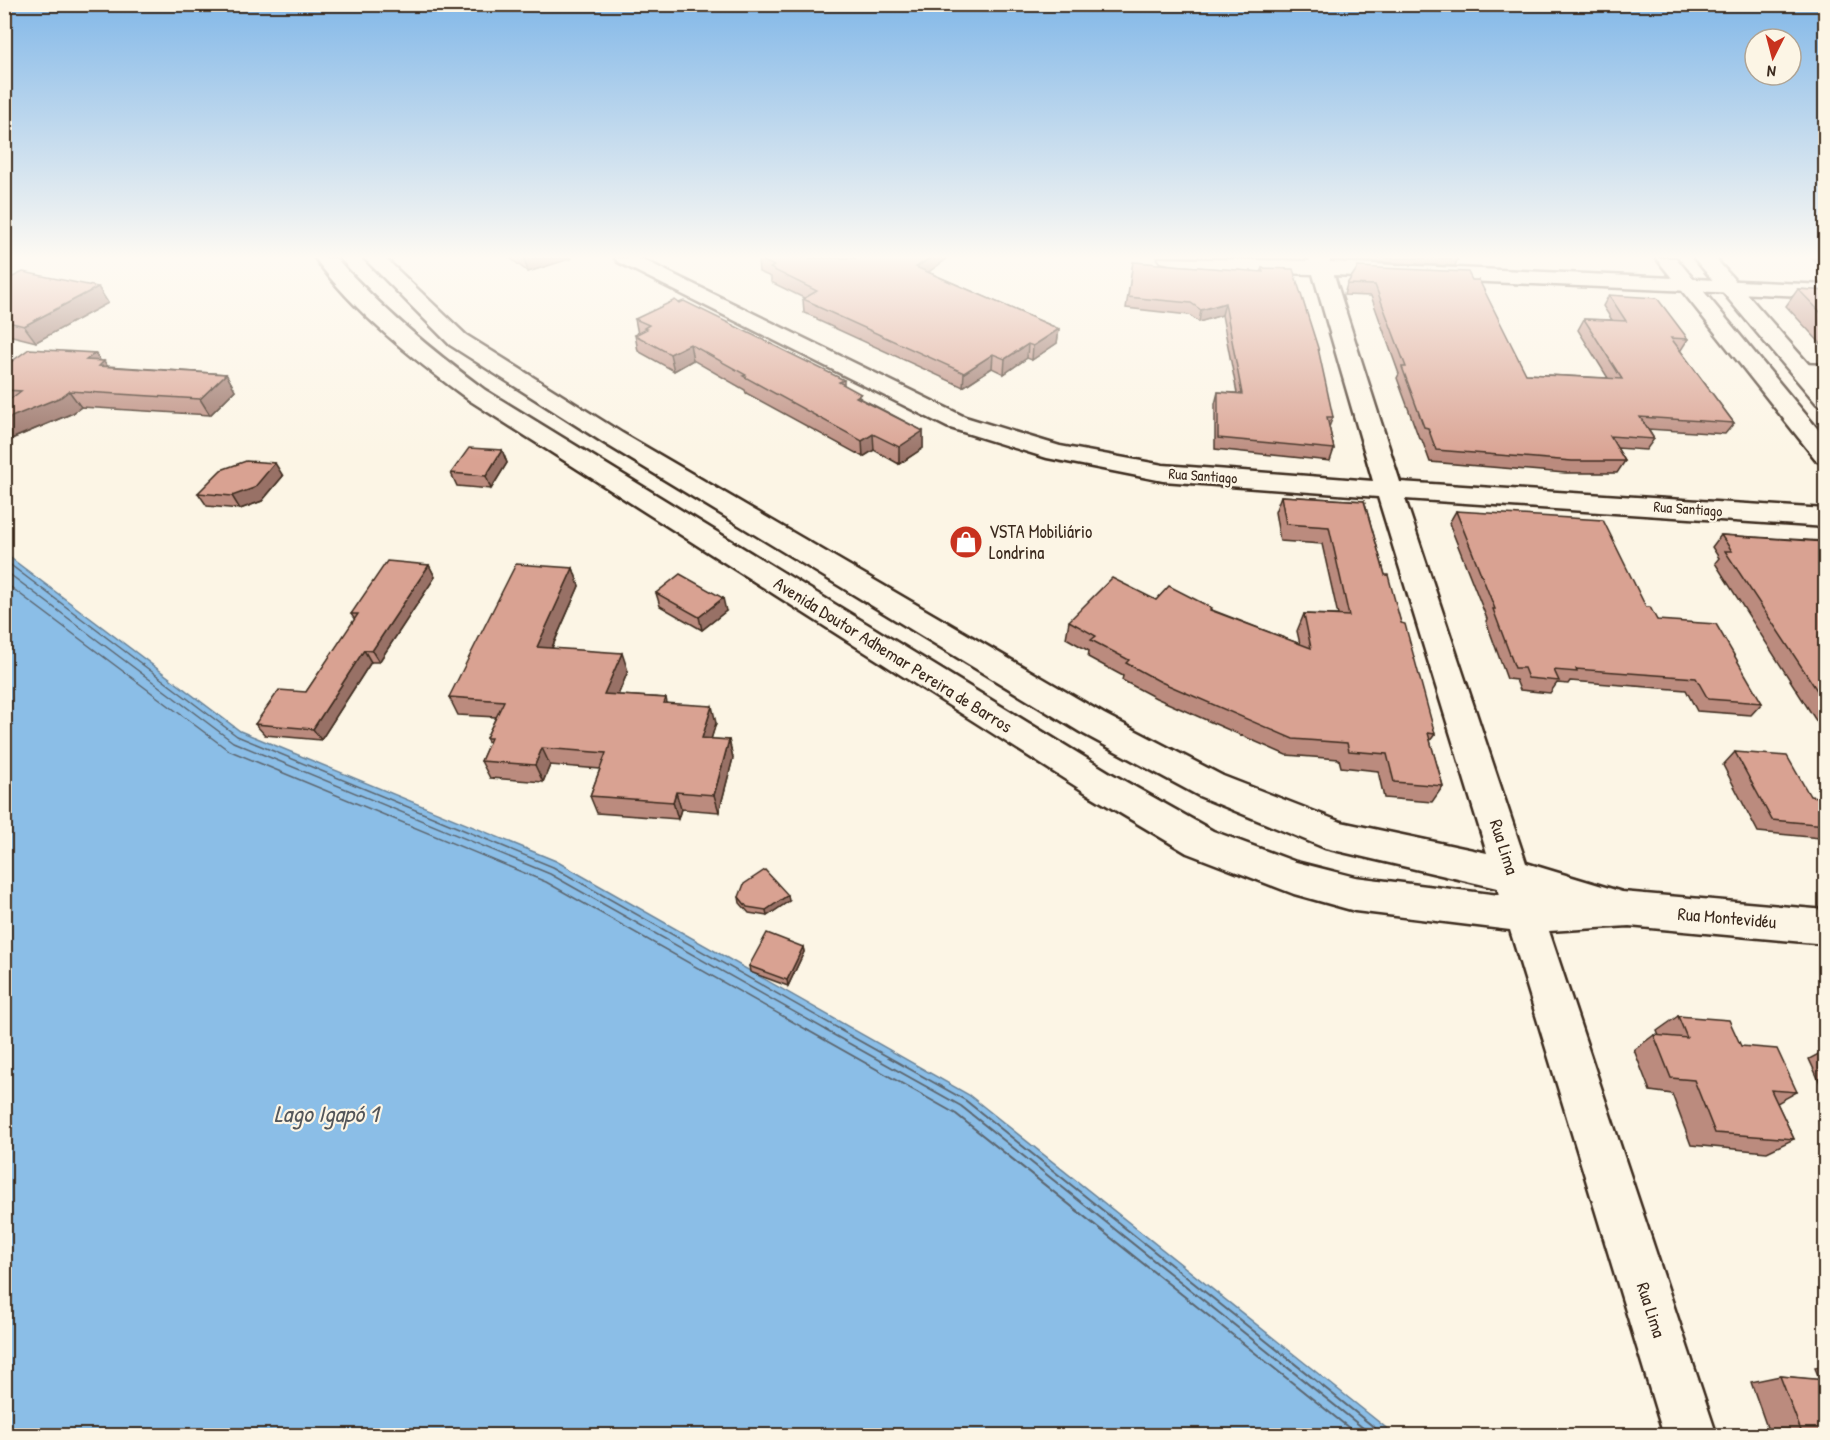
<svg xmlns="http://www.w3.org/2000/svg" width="1830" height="1440" viewBox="0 0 1830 1440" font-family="'Patrick Hand',sans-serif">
	<rect width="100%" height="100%" fill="#fcf5e5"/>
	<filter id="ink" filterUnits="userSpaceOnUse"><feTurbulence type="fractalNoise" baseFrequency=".0167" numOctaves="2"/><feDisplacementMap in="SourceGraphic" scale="12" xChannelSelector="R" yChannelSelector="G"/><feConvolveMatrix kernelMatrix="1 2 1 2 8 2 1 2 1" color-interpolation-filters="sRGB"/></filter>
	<g filter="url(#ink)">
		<!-- water -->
		<polygon fill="#8bbee7" stroke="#6b8397" stroke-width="1.5" points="4,553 240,731 556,861 969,1095 1395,1435 5,1435"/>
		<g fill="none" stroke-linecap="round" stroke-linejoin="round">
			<!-- shore-far1 -->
			<g stroke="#5b656e" stroke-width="1.5">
				<polyline points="4,560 237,736 553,867 843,1031"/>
				<polyline points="4,570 233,742 550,874 828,1031"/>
				<polyline points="4,582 228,750 546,882 809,1031"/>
			</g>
			<!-- shore -->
			<g stroke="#5b656e" stroke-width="2">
				<polyline points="807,1030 956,1114 1359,1436"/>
				<polyline points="825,1030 961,1106 1373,1436"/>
				<polyline points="840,1030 965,1100 1385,1436"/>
			</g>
			<!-- minor casing -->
			<g stroke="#3b2a1e" stroke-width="5">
				<g id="minor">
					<path d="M315 258H336C382 309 430 349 485 390L1112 774 1213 831 1296 862 1355 877 1499 895 1497 888 1325 848 1199 796 1080 732 604 443 450 345 364 258H385L466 335 622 433 1104 714 1223 776 1341 822 1487 853 1378 497 1163 481 1047 458 947 427 618 262 615 258H640L965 417 1060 446 1163 465 1373 481 1313 274C1264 272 1210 274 1161 262L1158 258 1310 261 1309 258H1329L1330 262 1826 285V297L1334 275 1400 482 1826 509V527L1405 499 1526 863 1622 892 1826 910V944L1629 926 1549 931 1717 1436H1664L1510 930 1355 911 1294 894 1187 853 1088 794 469 400C416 361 353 312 315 258Z"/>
					<polygon points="1802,364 1826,365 1826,379 1794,376 1790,371 1794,366"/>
				</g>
			</g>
			<!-- major casing -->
			<g stroke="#3b2a1e" stroke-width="5">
				<g id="major">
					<polygon points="1656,258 1676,258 1826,439 1826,464 1817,461"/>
					<polygon points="1694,258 1715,258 1826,384 1826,406 1817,404"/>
				</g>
			</g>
			<!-- minor -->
			<use href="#minor" fill="#fcf5e5" fill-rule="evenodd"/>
			<!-- major -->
			<use href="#major" fill="#fcf5e5" fill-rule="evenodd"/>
		</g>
		<!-- wall -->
		<g fill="#bb8b7e" stroke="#3b2a1e" stroke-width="1.5">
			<polygon points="510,258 572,258 528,272"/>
			<polygon points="758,258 948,258 928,272 1059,329 1057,343 1032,360 1027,358 1004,374 992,368 963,387 817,320 817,318 804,313 803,299 804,298 771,282 771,277 759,272"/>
			<polygon points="1357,258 1458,258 1455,266 1358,261"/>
			<polygon points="1812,258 1826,258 1826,271"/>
			<polygon points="1133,262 1260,272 1262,268 1333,417 1329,427 1334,449 1330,461 1215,449 1215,404 1218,392 1237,393 1222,315 1199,322 1189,315 1126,308"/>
			<polygon points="1358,267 1526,374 1608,378 1578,330 1584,319 1612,320 1603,306 1609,295 1688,339 1681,350 1680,350 1734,423 1725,434 1648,429 1654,439 1646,450 1617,448 1625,461 1617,473 1565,473 1430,462 1422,440 1419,438 1397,378 1399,374 1371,296 1344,295 1347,284"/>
			<polygon points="4,281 98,287 108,303 36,342 4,334"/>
			<polygon points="1798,289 1826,291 1826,345 1822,345 1786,306"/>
			<polygon points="635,319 844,380 844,385 862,399 923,431 923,448 899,464 874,450 863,457 746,393 745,390 693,360 674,371 638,351 635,335 638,334"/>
			<polygon points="95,353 100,361 107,366 226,374 235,390 210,415 81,407 73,413 4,442 4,367"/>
			<polygon points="502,450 507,463 491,489 457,486 451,473"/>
			<polygon points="283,476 262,501 240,509 207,506 198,493"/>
			<polygon points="1281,496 1364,501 1385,575 1401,623 1435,734 1430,741 1443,786 1432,802 1384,798 1378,771 1341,767 1339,759 1286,755 1156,698 1122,680 1123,676 1088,657 1089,651 1066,638 1069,621 1156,600 1212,610 1300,644 1297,631 1304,614 1338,615 1322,544 1280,541 1275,512"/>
			<polygon points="1456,511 1646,607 1657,620 1762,703 1751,715 1697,711 1686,690 1570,681 1568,684 1557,683 1550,693 1520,690 1516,680 1507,679 1486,621 1487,619 1449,523"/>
			<polygon points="1721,535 1823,541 1826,539 1826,731 1822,730 1715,563 1719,558 1712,547"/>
			<polygon points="429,565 435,577 379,662 371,662 321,740 265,735 255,724 306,692 355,620 351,614"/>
			<polygon points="573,568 579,586 552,648 628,671 618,695 666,698 667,703 716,723 711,739 729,740 733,758 719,812 681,809 678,819 597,813 590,796 600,769 550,765 543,782 490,778 481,761 489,743 486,738 496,717 458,715 449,697"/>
			<polygon points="656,593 726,611 702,630 660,606"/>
			<polygon points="1735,752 1810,796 1826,809 1826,834 1820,838 1758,832 1723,765"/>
			<polygon points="739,897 789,901 767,916 749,913 740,903"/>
			<polygon points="803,947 804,952 788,986 750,972 749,966"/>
			<polygon points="1678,1016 1741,1046 1797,1092 1777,1103 1794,1139 1767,1152 1691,1145 1672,1094 1650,1091 1634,1050 1654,1035 1659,1036 1657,1031"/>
			<polygon points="1826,1050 1826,1087 1822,1087 1809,1059"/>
			<polygon points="1826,1366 1826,1436 1770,1436 1751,1382 1780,1376 1820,1380 1815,1368"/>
		</g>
		<!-- shaded-wall -->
		<g fill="#987166" stroke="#3b2a1e" stroke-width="1.5">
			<polygon points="524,258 572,258 528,272"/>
			<polygon points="930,258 948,258 916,281 916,267"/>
			<polygon points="98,287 108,303 36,342 24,326"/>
			<polygon points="1225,303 1222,315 1199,322 1201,310"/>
			<polygon points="1059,329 1057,343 1032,360 1033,346"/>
			<polygon points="690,344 693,360 674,371 670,354"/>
			<polygon points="1028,344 1027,358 1004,374 1005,359"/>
			<polygon points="95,353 102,363 104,361 115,377 86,360"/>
			<polygon points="993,354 992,368 963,387 964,373"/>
			<polygon points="226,374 235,390 210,415 200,399"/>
			<polygon points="69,391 81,407 73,413 4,442 4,420"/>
			<polygon points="923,431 923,448 899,464 899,447"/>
			<polygon points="873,434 874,450 863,457 862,441"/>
			<polygon points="502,450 507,463 491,489 486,476"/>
			<polygon points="275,463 283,476 262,501 240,509 232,496"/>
			<polygon points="429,565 435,577 379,662 372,651"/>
			<polygon points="573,568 579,586 544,665 537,647"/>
			<polygon points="723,598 726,611 702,630 699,617"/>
			<polygon points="364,650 371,662 321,740 313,729"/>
			<polygon points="622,653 628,671 611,712 604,694"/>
			<polygon points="712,706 716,723 706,756 702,738"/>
			<polygon points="729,740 733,758 719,812 714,795"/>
			<polygon points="542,748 550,765 543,782 535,765"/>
			<polygon points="676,792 681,809 678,819 673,802"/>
			<polygon points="788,895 789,901 767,916 766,910"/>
			<polygon points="803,947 804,952 788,986 787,980"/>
		</g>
		<!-- building -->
		<g fill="#d9a292" stroke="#3b2a1e" stroke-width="1.5">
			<polygon points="758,258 930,258 916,267 1059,329 1033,346 1028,344 1005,359 993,354 964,373 816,306 817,305 803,299 817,291 770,268 774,266"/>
			<polygon points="1133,262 1263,272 1262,268 1293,269 1318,348 1333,417 1327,417 1334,449 1218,438 1218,392 1242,394 1225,303 1201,310 1191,303 1128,297"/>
			<polygon points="1358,267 1468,272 1472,280 1479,280 1526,374 1622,379 1584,319 1626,321 1609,295 1657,298 1688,339 1671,338 1734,423 1640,417 1654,439 1610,436 1625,461 1572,461 1436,450 1428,428 1424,427 1402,367 1406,367 1375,285 1347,284"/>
			<polygon points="23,272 98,287 24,326 4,321 4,281"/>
			<polygon points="1798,289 1826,291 1826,318"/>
			<polygon points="675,300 679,303 684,301 844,380 839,382 861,394 856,397 923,431 899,447 873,434 862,441 743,376 746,375 690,344 670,354 635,335 647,329 644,328 649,325 635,319"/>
			<polygon points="29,349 95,353 86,360 104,361 99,366 226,374 200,399 69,391 61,397 4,420 4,404 21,391 4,390 4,367"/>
			<polygon points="469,448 502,450 486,476 451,473"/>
			<polygon points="246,461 275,463 254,488 232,496 198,493 221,470"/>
			<polygon points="1281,496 1364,501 1385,575 1388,575 1401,623 1405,624 1435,734 1428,733 1443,786 1394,782 1387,754 1349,751 1347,743 1293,739 1161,682 1126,663 1129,660 1091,640 1096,636 1069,621 1112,578 1156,600 1169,586 1212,608 1210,610 1311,648 1304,614 1349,616 1329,527 1286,524"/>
			<polygon points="1456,511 1603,520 1646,607 1650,607 1657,620 1716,624 1762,703 1708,699 1696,678 1576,669 1577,672 1554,670 1559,681 1528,678 1524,668 1515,668 1493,609 1495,609"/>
			<polygon points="1721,535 1826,542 1826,704 1725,551 1732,551"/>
			<polygon points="387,561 429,565 372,651 364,650 313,729 255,724 279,690 306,692 358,614 351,614"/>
			<polygon points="516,564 573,568 537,647 622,653 604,694 666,698 664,703 712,706 702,738 729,740 714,795 676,792 673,802 590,796 606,753 542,748 535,765 481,761 491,738 486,738 504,701 449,697"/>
			<polygon points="680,574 723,598 699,617 656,593"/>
			<polygon points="1735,752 1787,756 1810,796 1819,797 1826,809 1826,825 1772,820"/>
			<polygon points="765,870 788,895 766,910 747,907 739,897 744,884"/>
			<polygon points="767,933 803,947 787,980 749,966"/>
			<polygon points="1678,1016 1729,1020 1741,1046 1777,1049 1797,1092 1771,1090 1794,1139 1715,1133 1694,1080 1671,1078 1654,1035 1687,1038"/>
			<polygon points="1780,1376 1826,1380 1826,1436 1803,1436"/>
		</g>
	</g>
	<!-- sky -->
	<linearGradient id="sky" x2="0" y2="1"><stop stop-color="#83b8e8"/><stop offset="0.56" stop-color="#fefaf3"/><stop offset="1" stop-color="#fefaf3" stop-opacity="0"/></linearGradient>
	<rect width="1830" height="459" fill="url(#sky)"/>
	<!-- icons -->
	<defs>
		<g id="shop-disc" transform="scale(1.725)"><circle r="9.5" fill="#c8321e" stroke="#fcf5e5"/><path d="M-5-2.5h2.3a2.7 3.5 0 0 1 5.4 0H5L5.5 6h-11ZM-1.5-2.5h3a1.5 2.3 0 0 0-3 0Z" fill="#fff"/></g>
	</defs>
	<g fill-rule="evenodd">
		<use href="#shop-disc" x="966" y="542"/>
	</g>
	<g text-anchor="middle" stroke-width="4.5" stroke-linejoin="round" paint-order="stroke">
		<!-- far-street labels -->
		<g font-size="15" fill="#3b2a1e" stroke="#fcf5e5">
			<text transform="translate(1203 476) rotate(4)" y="5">Rua Santiago</text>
			<text transform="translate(1688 509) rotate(4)" y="5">Rua Santiago</text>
		</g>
		<!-- poi labels -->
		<g font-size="18" fill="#3b2a1e" stroke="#fcf5e5" text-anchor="start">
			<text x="989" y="538">VSTA Mobiliário<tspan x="989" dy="21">Londrina</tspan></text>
		</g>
		<!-- street labels -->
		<g font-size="18" fill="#3b2a1e" stroke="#fcf5e5">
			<text transform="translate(893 655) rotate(32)" y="6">Avenida Doutor Adhemar Pereira de Barros</text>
			<text transform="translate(1504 847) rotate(72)" y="6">Rua Lima</text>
			<text transform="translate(1727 918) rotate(5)" y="6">Rua Montevidéu</text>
			<text transform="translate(1651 1310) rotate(72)" y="6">Rua Lima</text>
		</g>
		<!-- near-water labels -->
		<g font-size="24" font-style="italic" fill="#53565a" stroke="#fcf5e5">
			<text x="326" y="1122">Lago Igapó 1</text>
		</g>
	</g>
	<!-- margin -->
	<rect width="1830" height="1440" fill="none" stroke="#fcf5e5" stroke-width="24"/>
	<rect x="12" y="12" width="1806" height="1416" fill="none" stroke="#3b2a1e" stroke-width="2" filter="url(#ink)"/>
	<!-- north arrow -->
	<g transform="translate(1773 57) rotate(186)"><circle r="28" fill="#fcf5e5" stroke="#afa495" stroke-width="1.5"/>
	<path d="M0-4.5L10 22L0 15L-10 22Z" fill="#c8321e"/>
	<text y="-9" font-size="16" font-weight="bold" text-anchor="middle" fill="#3b2a1e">N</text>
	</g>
</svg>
